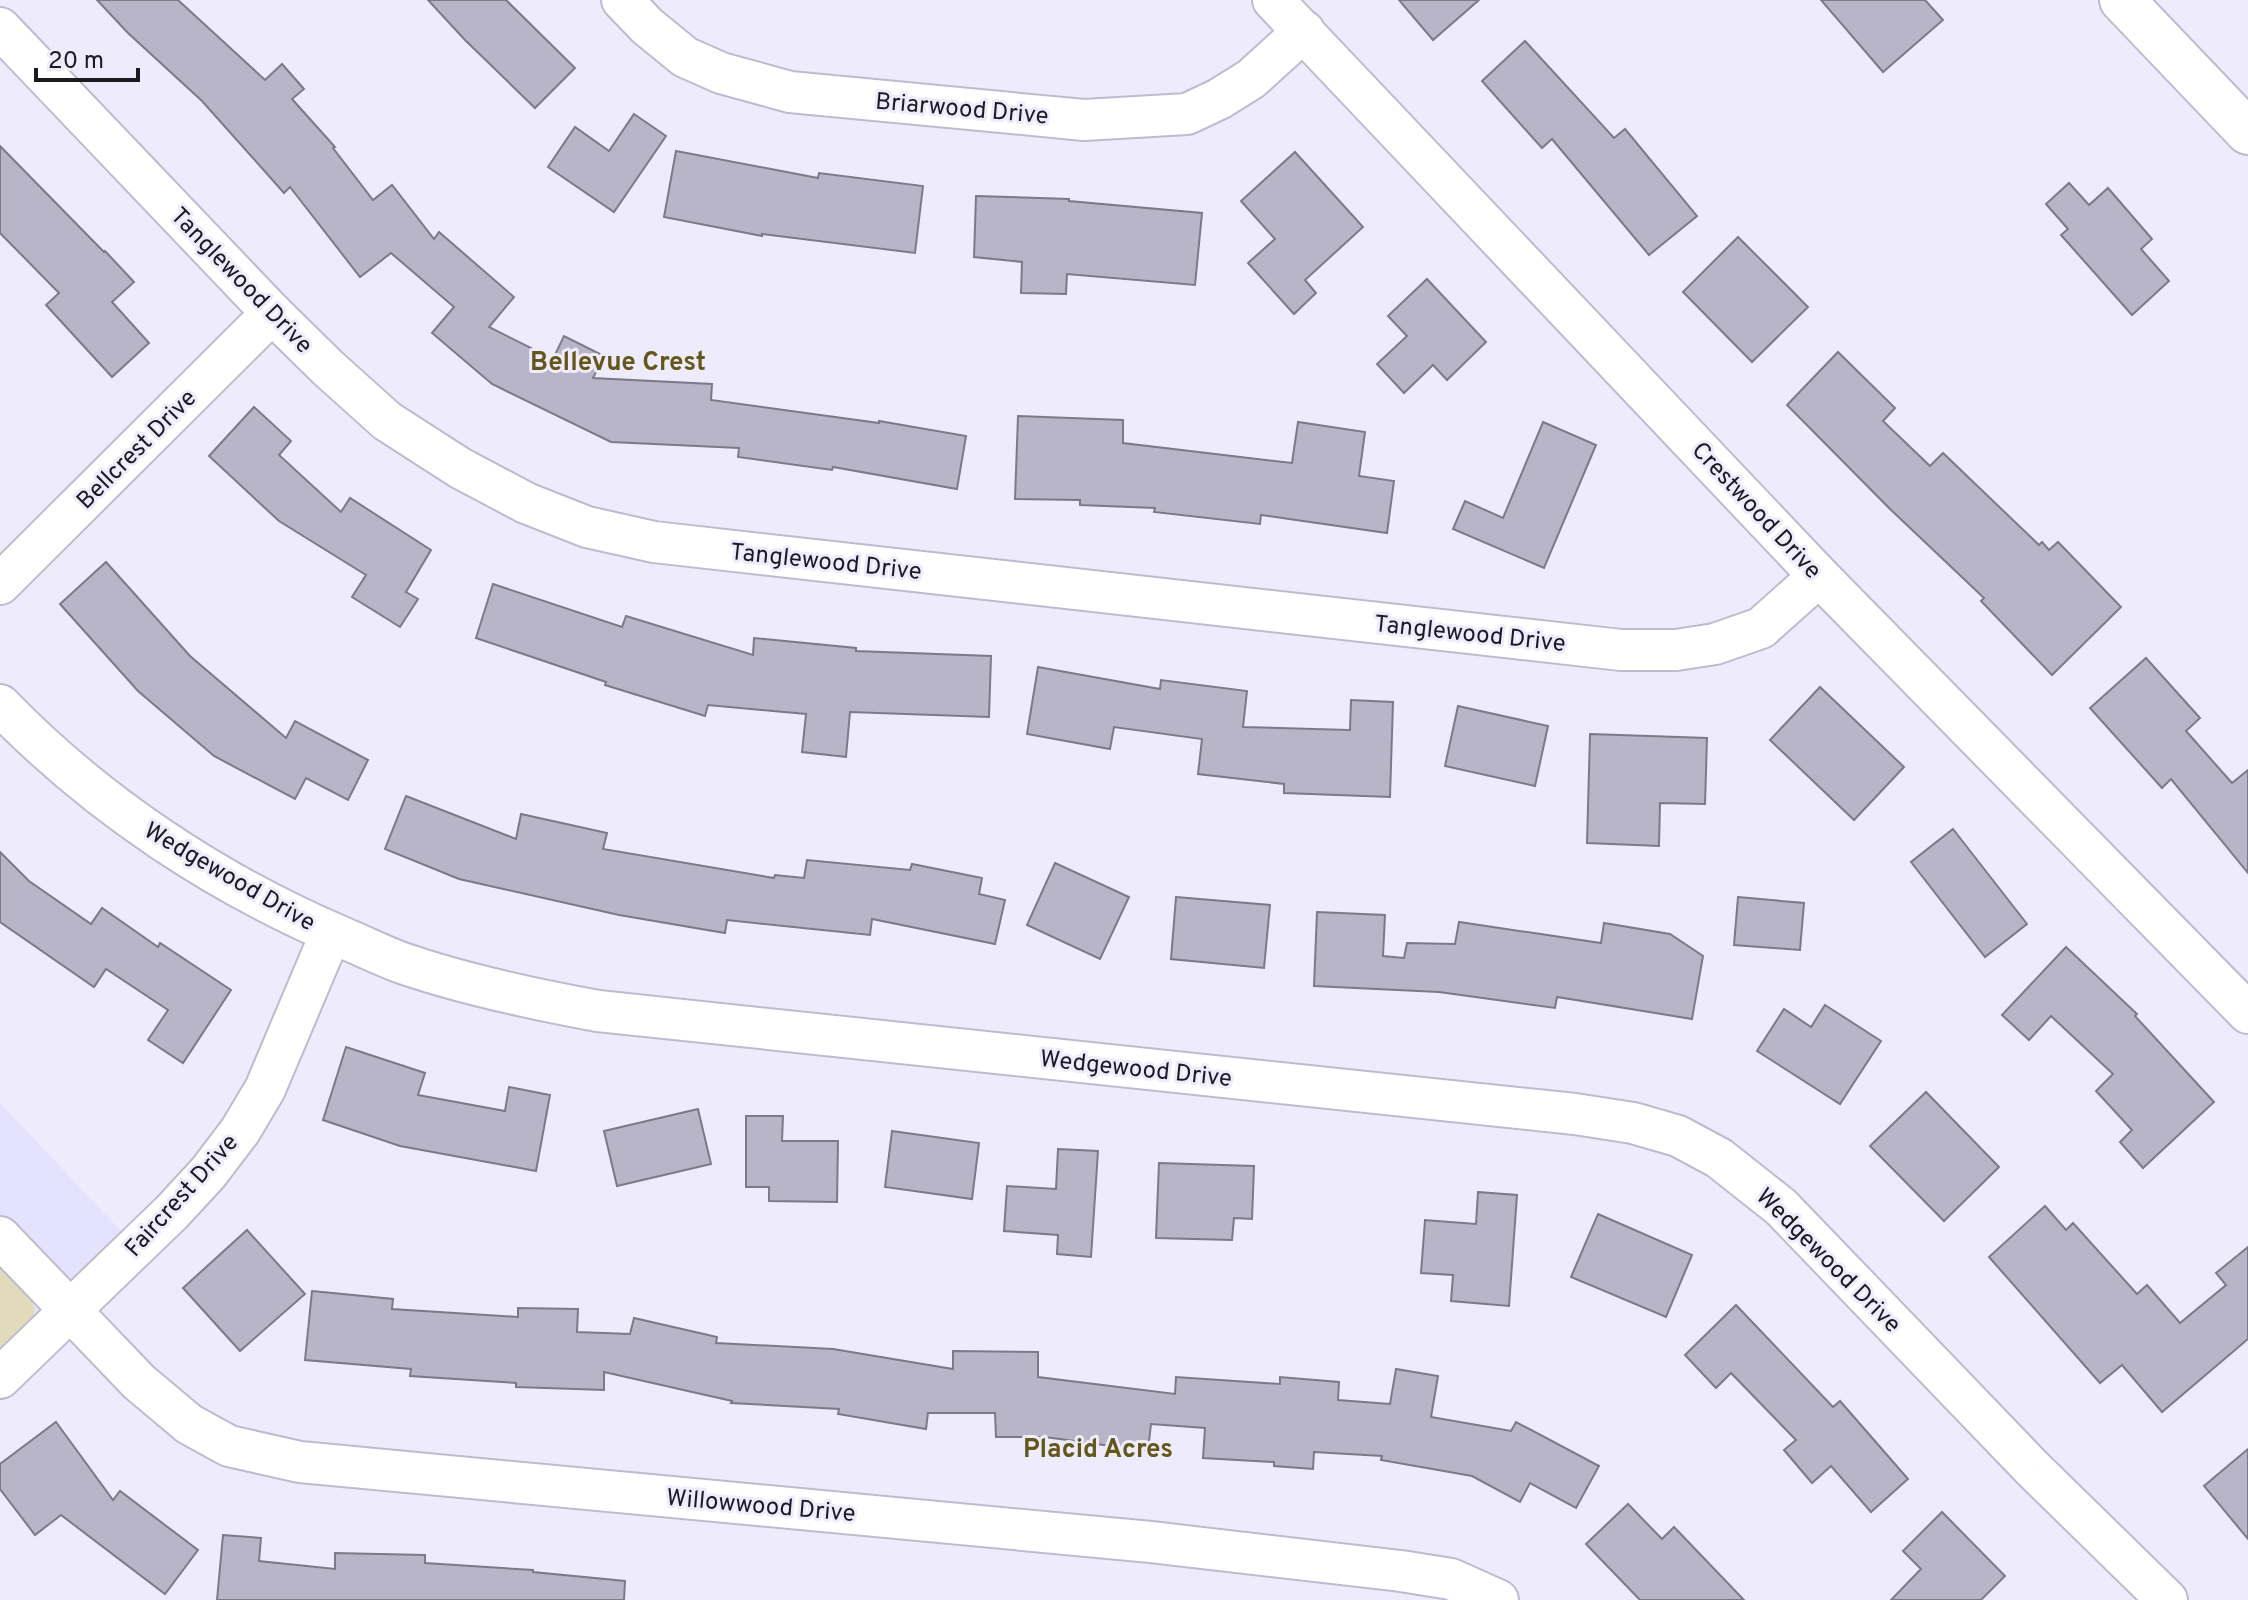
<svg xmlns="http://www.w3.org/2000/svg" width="2248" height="1600" viewBox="0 0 2248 1600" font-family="Overpass,sans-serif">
	<rect width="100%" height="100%" fill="#eeecfc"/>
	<!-- built -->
	<polygon fill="#e5e2fd" points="0,1103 121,1231 0,1348"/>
	<!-- green -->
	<polygon fill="#e2dbbb" points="0,1265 30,1297 35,1310 33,1316 0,1347"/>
	<!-- building -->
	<g fill="#b8b5c8" stroke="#7c798b" stroke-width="2">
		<polygon points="97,0 178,0 265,80 282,64 304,89 292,99 335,147 333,148 373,200 392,185 434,239 439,232 514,297 489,327 553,359 564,336 604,356 593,378 712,384 711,400 879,423 879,421 966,436 957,489 833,467 832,470 738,457 739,448 611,442 492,384 432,333 454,307 391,253 360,277 290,187 284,193 202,101 128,33"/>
		<polygon points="428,0 506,0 575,68 535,108 465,40"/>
		<polygon points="1399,0 1479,0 1433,40"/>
		<polygon points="1821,0 1925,0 1943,20 1883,72"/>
		<polygon points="1525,41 1614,138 1625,129 1697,216 1649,255 1552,139 1542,148 1482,81"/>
		<polygon points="634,114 666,136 614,212 548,167 575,127 609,151"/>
		<polygon points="0,146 104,252 105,251 134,282 112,302 149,343 112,377 46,305 59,293 0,233"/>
		<polygon points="676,151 818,178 819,173 923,186 915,253 762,234 762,236 664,217"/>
		<polygon points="1295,152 1363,227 1305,280 1316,293 1294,314 1248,263 1275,239 1241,201"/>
		<polygon points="2069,183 2089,205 2108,188 2152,239 2141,249 2169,281 2132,315 2061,235 2068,229 2046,204"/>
		<polygon points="976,196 1069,199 1069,201 1202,213 1195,285 1067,274 1066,294 1021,293 1022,262 974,257"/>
		<polygon points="1738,237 1808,307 1752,362 1683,292"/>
		<polygon points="1427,279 1486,342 1447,380 1433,365 1404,393 1377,364 1407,336 1388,316"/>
		<polygon points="1838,352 1895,408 1883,421 1930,466 1943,453 2039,545 2042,542 2049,550 2058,542 2121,607 2052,675 1981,601 1984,598 1890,509 1787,405"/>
		<polygon points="254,407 291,441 279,455 341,512 350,498 431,550 406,592 418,599 400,627 352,597 366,575 279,521 209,456"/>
		<polygon points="1018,416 1123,420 1123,443 1292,463 1298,422 1365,432 1359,476 1394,481 1387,533 1261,515 1260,524 1154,512 1155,508 1080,505 1080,500 1015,499"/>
		<polygon points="1543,422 1596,445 1544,568 1453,529 1465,501 1503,518"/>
		<polygon points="106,562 190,656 286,738 295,721 368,760 348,800 306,778 295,799 214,756 138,691 60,604"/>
		<polygon points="493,584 622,627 626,616 753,655 754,638 856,648 856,651 991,656 989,717 850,712 846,757 802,752 806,714 708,705 705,716 605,685 606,682 476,638"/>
		<polygon points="2146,658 2200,718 2186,731 2232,783 2248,770 2248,873 2171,779 2162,788 2090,708"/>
		<polygon points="1038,667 1160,689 1161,680 1247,691 1243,727 1350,730 1351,700 1393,702 1390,797 1284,793 1284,784 1198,774 1202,739 1114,727 1110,749 1027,734"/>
		<polygon points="1820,687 1904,767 1854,820 1770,740"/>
		<polygon points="1458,706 1548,726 1535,786 1445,766"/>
		<polygon points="1590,734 1707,738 1705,804 1660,803 1659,846 1587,843"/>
		<polygon points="406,796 516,839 521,814 607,833 603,849 774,878 775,875 804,878 807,860 910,870 912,864 982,878 979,894 1005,900 995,944 872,919 870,935 727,920 725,933 619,915 459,879 385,849"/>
		<polygon points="1953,829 2027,924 1985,957 1911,862"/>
		<polygon points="0,852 29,881 91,924 102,908 158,947 160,943 231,990 183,1063 148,1040 168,1010 106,969 94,987 0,922"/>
		<polygon points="1055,863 1129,897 1100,959 1027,925"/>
		<polygon points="1176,897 1270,905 1264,968 1171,959"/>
		<polygon points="1738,897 1804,903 1800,950 1734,945"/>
		<polygon points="1317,912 1385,915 1383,956 1404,958 1407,943 1455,944 1459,922 1601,943 1604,923 1670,934 1703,956 1692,1019 1557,997 1555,1008 1439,992 1314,986"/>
		<polygon points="2066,947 2137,1014 2135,1016 2214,1102 2143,1168 2120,1142 2132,1130 2096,1091 2113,1074 2051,1016 2029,1040 2002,1015"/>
		<polygon points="1825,1005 1881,1041 1840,1104 1757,1051 1784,1009 1811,1027"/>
		<polygon points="346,1047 425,1073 418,1095 505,1111 509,1087 550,1095 536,1171 400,1146 323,1120"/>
		<polygon points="1926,1092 1999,1167 1944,1221 1870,1146"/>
		<polygon points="698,1109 711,1164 617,1186 604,1131"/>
		<polygon points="746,1116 783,1116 782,1141 838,1141 837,1202 769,1201 769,1187 746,1187"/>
		<polygon points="892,1131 979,1143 972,1199 885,1187"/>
		<polygon points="1058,1149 1098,1151 1091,1257 1057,1254 1058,1235 1004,1231 1007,1186 1056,1189"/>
		<polygon points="1159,1163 1254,1166 1252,1219 1234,1218 1232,1240 1156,1238"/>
		<polygon points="1478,1192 1517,1195 1509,1306 1451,1301 1453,1275 1421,1273 1425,1220 1476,1224"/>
		<polygon points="2045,1206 2066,1230 2073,1223 2137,1294 2147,1285 2180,1323 2226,1285 2216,1273 2248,1247 2248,1339 2162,1412 2122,1365 2100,1383 1989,1257"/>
		<polygon points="1598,1214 1692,1255 1666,1317 1571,1277"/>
		<polygon points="247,1230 305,1294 240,1351 183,1288"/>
		<polygon points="312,1291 393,1299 392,1309 518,1317 518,1308 578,1309 577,1332 630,1334 634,1318 717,1337 716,1343 833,1349 953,1369 953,1351 1038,1352 1038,1377 1175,1394 1176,1377 1280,1384 1280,1377 1339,1382 1338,1400 1390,1404 1396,1369 1438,1376 1431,1417 1511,1431 1516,1422 1599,1466 1576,1508 1530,1483 1520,1502 1472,1476 1381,1460 1382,1456 1314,1452 1313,1469 1274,1466 1274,1462 1203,1458 1205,1428 1151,1424 1148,1451 1045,1437 996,1437 995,1413 928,1413 926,1429 838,1414 839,1409 731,1403 732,1401 604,1372 604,1390 516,1387 516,1383 410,1376 411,1369 305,1360"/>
		<polygon points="1736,1305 1833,1407 1840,1401 1908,1479 1871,1512 1831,1466 1812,1483 1784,1450 1796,1440 1731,1373 1716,1388 1685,1355"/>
		<polygon points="56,1422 113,1500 120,1491 198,1550 165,1594 61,1515 35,1535 0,1489 0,1464"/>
		<polygon points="2248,1449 2248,1539 2204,1486"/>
		<polygon points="1628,1504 1662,1539 1674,1527 1744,1600 1640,1600 1586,1544"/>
		<polygon points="1942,1512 2005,1576 1981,1600 1891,1600 1921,1569 1903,1551"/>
		<polygon points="223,1535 261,1538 259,1561 335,1569 335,1553 425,1555 425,1563 533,1570 533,1572 625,1581 624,1600 217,1600"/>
	</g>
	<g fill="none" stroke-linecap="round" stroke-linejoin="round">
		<!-- minor casing -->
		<g stroke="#bebbcf" stroke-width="44">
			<g id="minor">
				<polyline points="622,0 647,26 685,57 721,73 790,92 1084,120 1187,114 1219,99 1251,79 1304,31"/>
				<polyline points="1273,0 1819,576 2248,1013"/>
				<polyline points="0,28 272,313 328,368 387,421 460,468 526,503 587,527 654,542 1621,650 1676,650 1715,644 1761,628 1819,576"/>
				<polyline points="0,584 272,313"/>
				<path d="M0 705C98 806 218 885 346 939 365 947 383 956 402 963 466 985 532 999 598 1011L1575 1114 1633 1123 1678 1136 1719 1158 1781 1207 2032 1468 2167 1600"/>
				<polyline points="0,1237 139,1382 189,1424 229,1446 300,1462 1151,1542 1401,1571 1451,1579 1498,1600"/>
				<polyline points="0,1378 172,1212 208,1173 240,1131 265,1089 331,933"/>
			</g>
		</g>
		<!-- tertiary casing -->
		<g stroke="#bebbcf" stroke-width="48">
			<polyline id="tertiary" points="2122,0 2248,132"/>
		</g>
		<!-- minor -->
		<use href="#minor" stroke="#fff" stroke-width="40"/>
		<!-- tertiary -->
		<use href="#tertiary" stroke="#fff" stroke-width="44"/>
	</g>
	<g text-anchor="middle" stroke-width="6" stroke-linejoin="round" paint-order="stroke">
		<!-- street labels -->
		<g font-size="24" fill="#1b1a21" stroke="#eeecfc">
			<text transform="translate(962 108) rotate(5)" y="8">Briarwood Drive</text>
			<text transform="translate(242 280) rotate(46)" y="8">Tanglewood Drive</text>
			<text transform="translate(136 449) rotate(-45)" y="8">Bellcrest Drive</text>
			<text transform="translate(1757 510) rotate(47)" y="8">Crestwood Drive</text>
			<text transform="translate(826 561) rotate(6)" y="8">Tanglewood Drive</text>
			<text transform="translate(1470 633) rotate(6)" y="8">Tanglewood Drive</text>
			<text transform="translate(230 876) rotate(30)" y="8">Wedgewood Drive</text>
			<text transform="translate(1136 1068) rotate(6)" y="8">Wedgewood Drive</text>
			<text transform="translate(181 1195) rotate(-48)" y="8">Faircrest Drive</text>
			<text transform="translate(1829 1260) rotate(45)" y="8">Wedgewood Drive</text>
			<text transform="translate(761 1505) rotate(5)" y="8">Willowwood Drive</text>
		</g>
		<!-- neighbourhood labels -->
		<g font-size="26" font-weight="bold" fill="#63571b" stroke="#eeecfc">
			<text x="618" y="370">Bellevue Crest</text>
			<text x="1098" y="1457">Placid Acres</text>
		</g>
	</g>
	<!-- scale -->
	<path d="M36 68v12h102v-12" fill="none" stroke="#1b1a21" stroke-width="4"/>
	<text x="48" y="68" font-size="24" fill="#1b1a21" stroke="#eeecfc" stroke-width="6" paint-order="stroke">20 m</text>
</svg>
